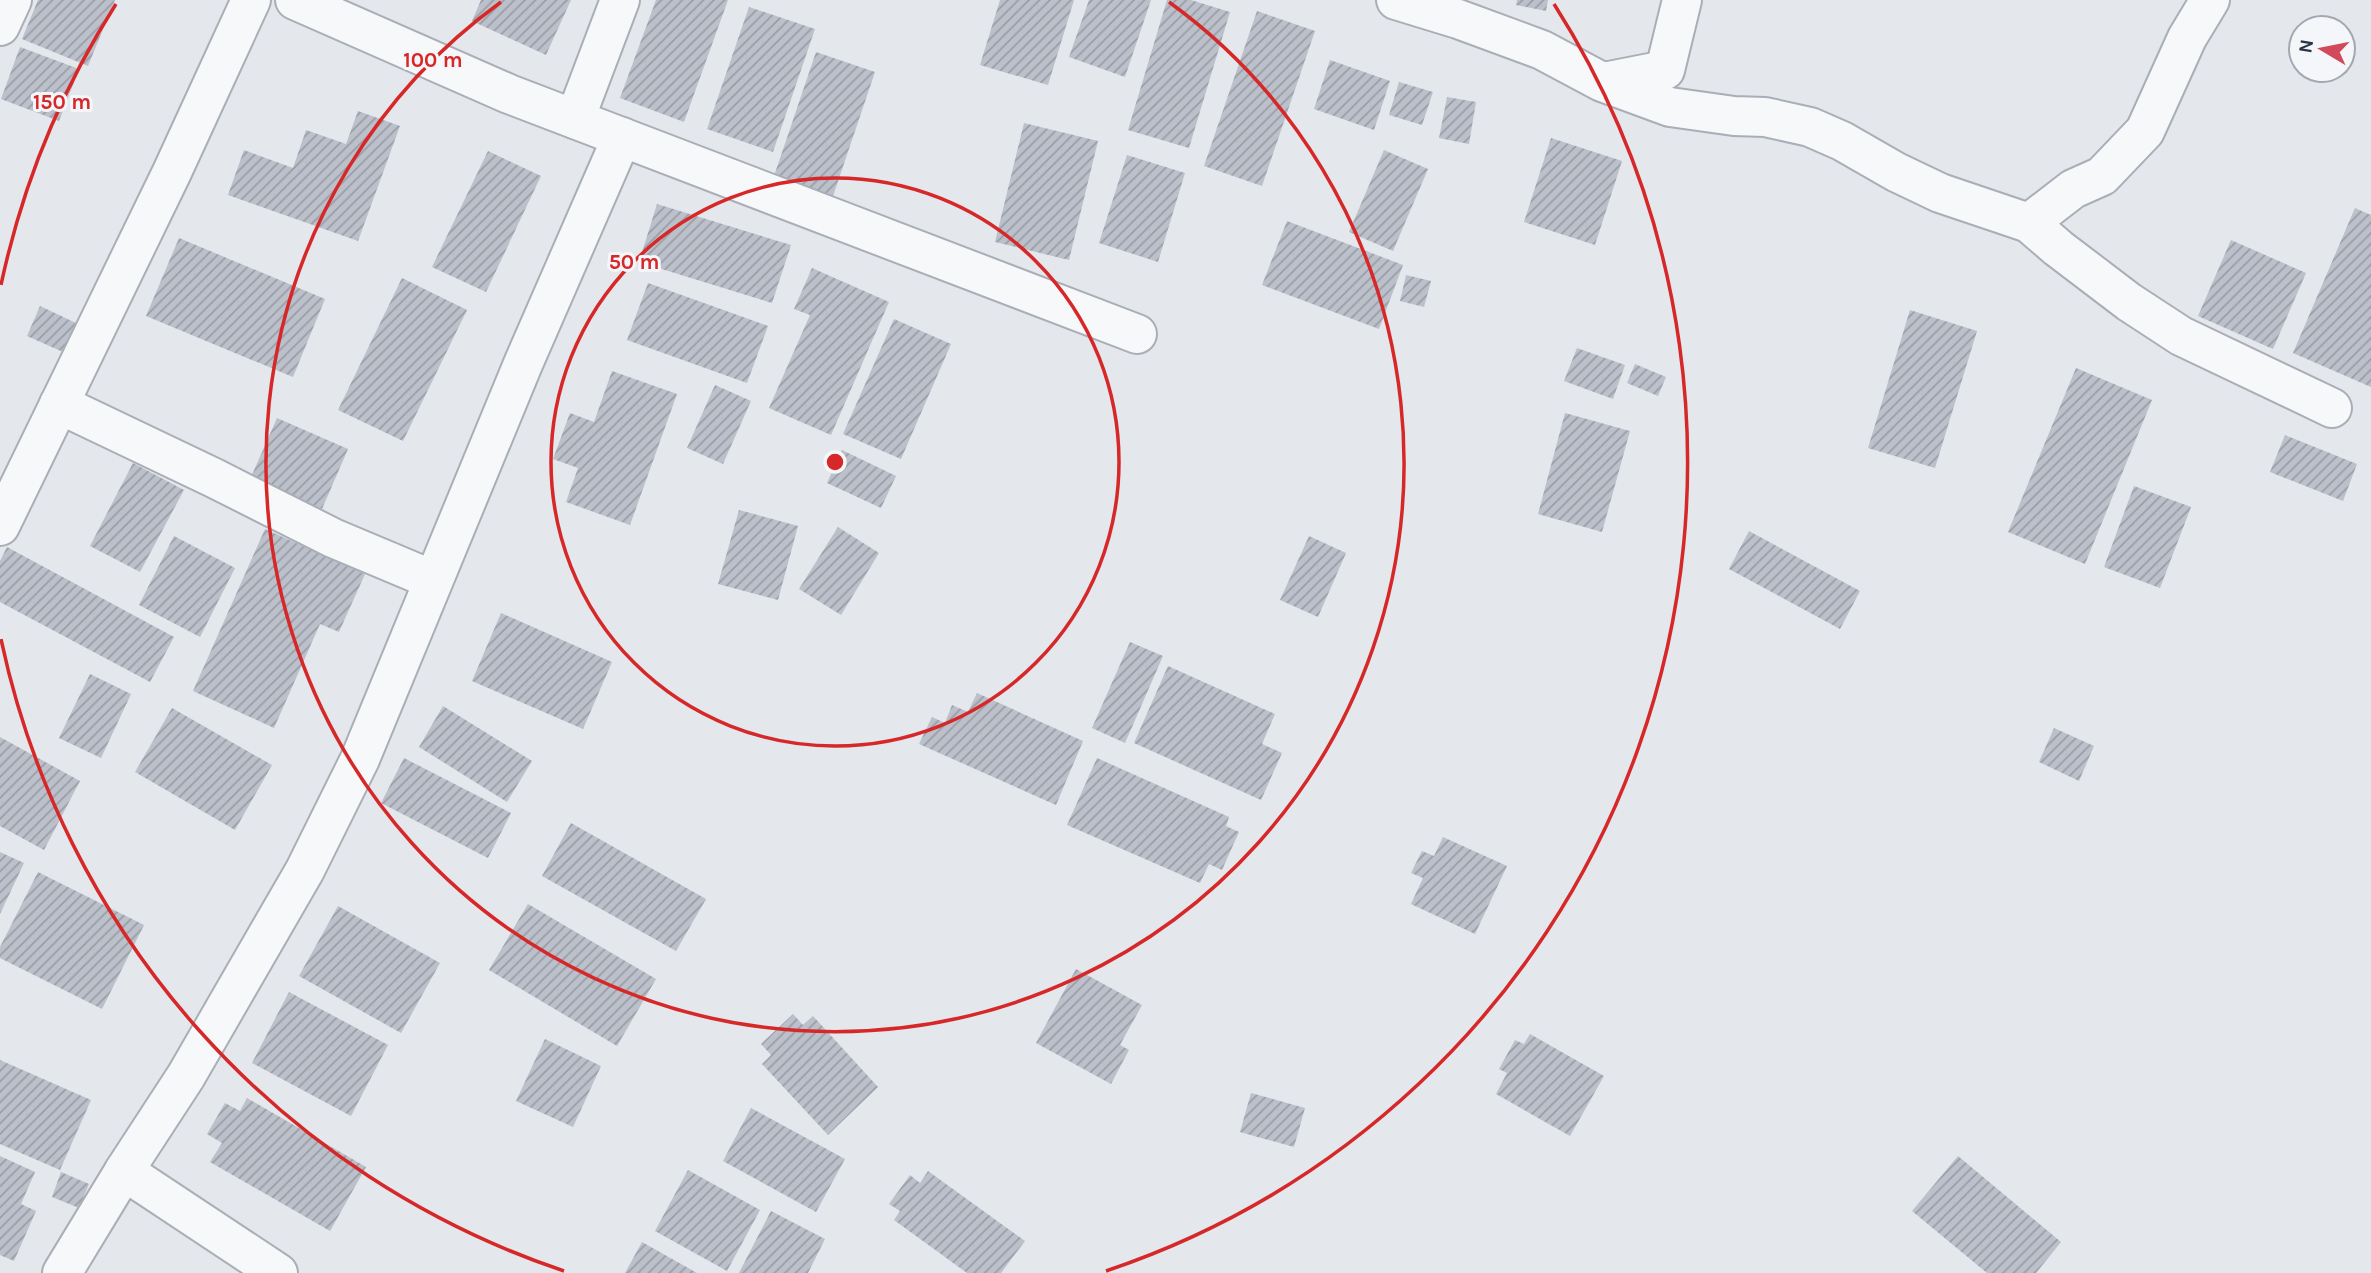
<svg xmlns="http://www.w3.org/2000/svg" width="2371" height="1273" viewBox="0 0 2371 1273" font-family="Karla,sans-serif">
	<defs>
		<pattern id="building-hatch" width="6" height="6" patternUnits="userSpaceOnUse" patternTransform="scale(1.75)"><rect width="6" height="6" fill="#bbc0ca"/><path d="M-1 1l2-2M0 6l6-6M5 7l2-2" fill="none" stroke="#989da6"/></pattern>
	</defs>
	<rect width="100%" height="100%" fill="#e4e7ec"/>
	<!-- building -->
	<g fill="url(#building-hatch)">
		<polygon points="38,0 115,0 88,66 22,39"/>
		<polygon points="481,0 571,0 546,55 472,21"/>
		<polygon points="656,0 728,0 684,122 620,98"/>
		<polygon points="1000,0 1074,0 1048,85 980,65"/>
		<polygon points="1089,0 1151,0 1125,77 1069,57"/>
		<polygon points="1167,0 1191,0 1230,12 1189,148 1128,130"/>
		<polygon points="1517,0 1548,0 1546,11 1516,5"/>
		<polygon points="749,7 815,29 773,152 707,129"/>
		<polygon points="1257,11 1315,31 1262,186 1204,166"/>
		<polygon points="20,47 79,69 59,121 1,99"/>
		<polygon points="816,52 875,72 832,199 773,179"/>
		<polygon points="1330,60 1390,81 1374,130 1314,109"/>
		<polygon points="1399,82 1433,92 1422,125 1389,115"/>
		<polygon points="1447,97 1476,102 1469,144 1439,138"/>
		<polygon points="358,111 400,126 358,241 228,195 244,150 293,168 306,130 346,144"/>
		<polygon points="1024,123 1098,141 1069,260 995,242"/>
		<polygon points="1551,138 1622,161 1595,245 1524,222"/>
		<polygon points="1384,150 1428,169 1393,251 1349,232"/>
		<polygon points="488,151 541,176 486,292 432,267"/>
		<polygon points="1127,155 1185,173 1158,262 1099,243"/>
		<polygon points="657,204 791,245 772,303 639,262"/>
		<polygon points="2355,208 2371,215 2371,387 2293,353"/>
		<polygon points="1287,221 1403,265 1379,329 1262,285"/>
		<polygon points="179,238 325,299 293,377 146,316"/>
		<polygon points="2231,240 2306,273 2273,349 2198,316"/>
		<polygon points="812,268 889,302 831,435 769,408 810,315 794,309"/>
		<polygon points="1406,275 1431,281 1424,307 1400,301"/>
		<polygon points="402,278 467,310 403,441 338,410"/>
		<polygon points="648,283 768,326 747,383 627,340"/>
		<polygon points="40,306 76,323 63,352 27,336"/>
		<polygon points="1910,310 1977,331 1935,468 1868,448"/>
		<polygon points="894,319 951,344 901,459 843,434"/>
		<polygon points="1577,348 1625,365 1613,399 1564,381"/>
		<polygon points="1635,364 1666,377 1658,396 1627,383"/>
		<polygon points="2076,368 2152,400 2085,564 2008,532"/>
		<polygon points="612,371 677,394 630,525 566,502 578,468 553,459 570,413 594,422"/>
		<polygon points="715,385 751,401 723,464 687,448"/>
		<polygon points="1565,413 1630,431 1602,532 1538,514"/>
		<polygon points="277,418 348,449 322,509 251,477"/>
		<polygon points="2285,435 2357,464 2343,501 2270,472"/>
		<polygon points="842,450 896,476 881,508 827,483"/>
		<polygon points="133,463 184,490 140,572 90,546"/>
		<polygon points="2134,486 2191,507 2160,588 2104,567"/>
		<polygon points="739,510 798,526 778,600 718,584"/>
		<polygon points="838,527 879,553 841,615 799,589"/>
		<polygon points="265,529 365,574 339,632 320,624 274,728 193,691"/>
		<polygon points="1749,531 1860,591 1840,629 1729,569"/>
		<polygon points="174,536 235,568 200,637 139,605"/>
		<polygon points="1309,536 1346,553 1318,617 1280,600"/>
		<polygon points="7,547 174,637 150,682 0,602 0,561"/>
		<polygon points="501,613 612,662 583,729 472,681"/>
		<polygon points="1130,642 1163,656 1125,743 1092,728"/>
		<polygon points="1168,666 1275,714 1262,744 1282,753 1261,800 1134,743"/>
		<polygon points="90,674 131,694 101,758 59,738"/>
		<polygon points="977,693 1083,741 1056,805 919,744 932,717 945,723 952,705 968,712"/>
		<polygon points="443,706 532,761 507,802 419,747"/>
		<polygon points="172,708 272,765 235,830 135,772"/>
		<polygon points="2054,728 2094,746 2079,781 2039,762"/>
		<polygon points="0,737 80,781 44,850 0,826"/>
		<polygon points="404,758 511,813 488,858 381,803"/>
		<polygon points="1097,758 1229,817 1226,826 1239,832 1222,870 1209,864 1200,883 1067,825"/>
		<polygon points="571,823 706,899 676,951 542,876"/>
		<polygon points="1443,837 1507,866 1475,934 1411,904 1423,878 1411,873 1422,851 1434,856"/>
		<polygon points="0,852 24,863 0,914"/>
		<polygon points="38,872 144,925 102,1009 0,958 0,947"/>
		<polygon points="528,904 656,979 617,1046 489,970"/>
		<polygon points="338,906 440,963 401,1033 299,976"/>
		<polygon points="1076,969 1142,1005 1120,1045 1129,1050 1111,1084 1036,1043"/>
		<polygon points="289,992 388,1045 351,1116 252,1063"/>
		<polygon points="793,1014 803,1025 813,1016 878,1087 828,1135 762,1064 771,1055 761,1044"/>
		<polygon points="1530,1034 1604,1076 1570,1136 1496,1094 1507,1073 1499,1069 1515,1040 1524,1044"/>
		<polygon points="545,1039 601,1066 573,1127 516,1101"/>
		<polygon points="0,1060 91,1100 60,1170 0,1144"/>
		<polygon points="1251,1093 1305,1108 1294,1147 1240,1132"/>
		<polygon points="247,1098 366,1167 330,1231 210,1162 222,1143 207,1134 225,1103 240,1111"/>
		<polygon points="751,1108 845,1159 816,1212 723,1161"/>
		<polygon points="0,1156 35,1172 21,1204 36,1211 14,1261 0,1255"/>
		<polygon points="1958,1156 2061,1242 2036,1273 1987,1273 1912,1211"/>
		<polygon points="688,1170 760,1210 727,1271 655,1231"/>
		<polygon points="928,1171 1025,1241 1001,1273 967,1273 894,1220 900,1211 889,1204 910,1175 920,1183"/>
		<polygon points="61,1172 89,1184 79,1208 52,1197"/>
		<polygon points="771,1211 825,1239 808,1273 739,1273"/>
		<polygon points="642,1242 697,1273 625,1273"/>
	</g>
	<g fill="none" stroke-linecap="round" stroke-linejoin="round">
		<!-- minor casing -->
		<g stroke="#a9aeb7" stroke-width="42">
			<g id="minor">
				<polyline points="295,0 509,94 1137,334"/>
				<polyline points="1396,0 1458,19 1542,50 1602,82 1670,107 1734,116 1765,117 1810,127 1842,141 1896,172 1940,193 2029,223 2058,248 2129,302 2181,336 2332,408"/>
				<polyline points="0,26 12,0"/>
				<polyline points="1604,82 1665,70 1682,0"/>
				<polyline points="575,119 620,0"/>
				<polyline points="2029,223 2073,189 2102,176 2145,131 2187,38 2210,0"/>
				<polyline points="59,404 214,478 333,538 433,580"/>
				<polyline points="0,526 172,172 251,0"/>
				<polyline points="124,1171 278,1273"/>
				<polyline points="62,1273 124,1171 186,1076 305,870 360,759 523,364 622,137"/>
			</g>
		</g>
		<!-- minor -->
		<use href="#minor" stroke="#f7f8fa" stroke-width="38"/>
	</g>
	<!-- distance rings -->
	<g fill="none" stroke="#d62828" stroke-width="3.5">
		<circle cx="835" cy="462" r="284"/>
		<path d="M1169 2A569 569 0 1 1 501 2"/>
		<path d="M564 1271A853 853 0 0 1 1 639M1 285A853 853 0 0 1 116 4M1554 4A853 853 0 0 1 1106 1271"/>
	</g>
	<circle cx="835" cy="462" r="10" fill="#d62828" stroke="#f4f6f9" stroke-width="3.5"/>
	<g font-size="21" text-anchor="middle" font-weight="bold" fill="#d62828" stroke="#f4f6f9" stroke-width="6" stroke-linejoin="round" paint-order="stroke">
		<text x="433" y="67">100 m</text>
		<text x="62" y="109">150 m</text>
		<text x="634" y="269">50 m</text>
	</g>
	<!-- north arrow -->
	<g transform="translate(2322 49) rotate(280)"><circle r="33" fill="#f4f6f9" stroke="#a4a8b1" stroke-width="2"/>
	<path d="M0-5L12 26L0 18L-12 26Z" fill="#d1495b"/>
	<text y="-10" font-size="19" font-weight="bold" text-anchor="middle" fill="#2b3445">N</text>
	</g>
</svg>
